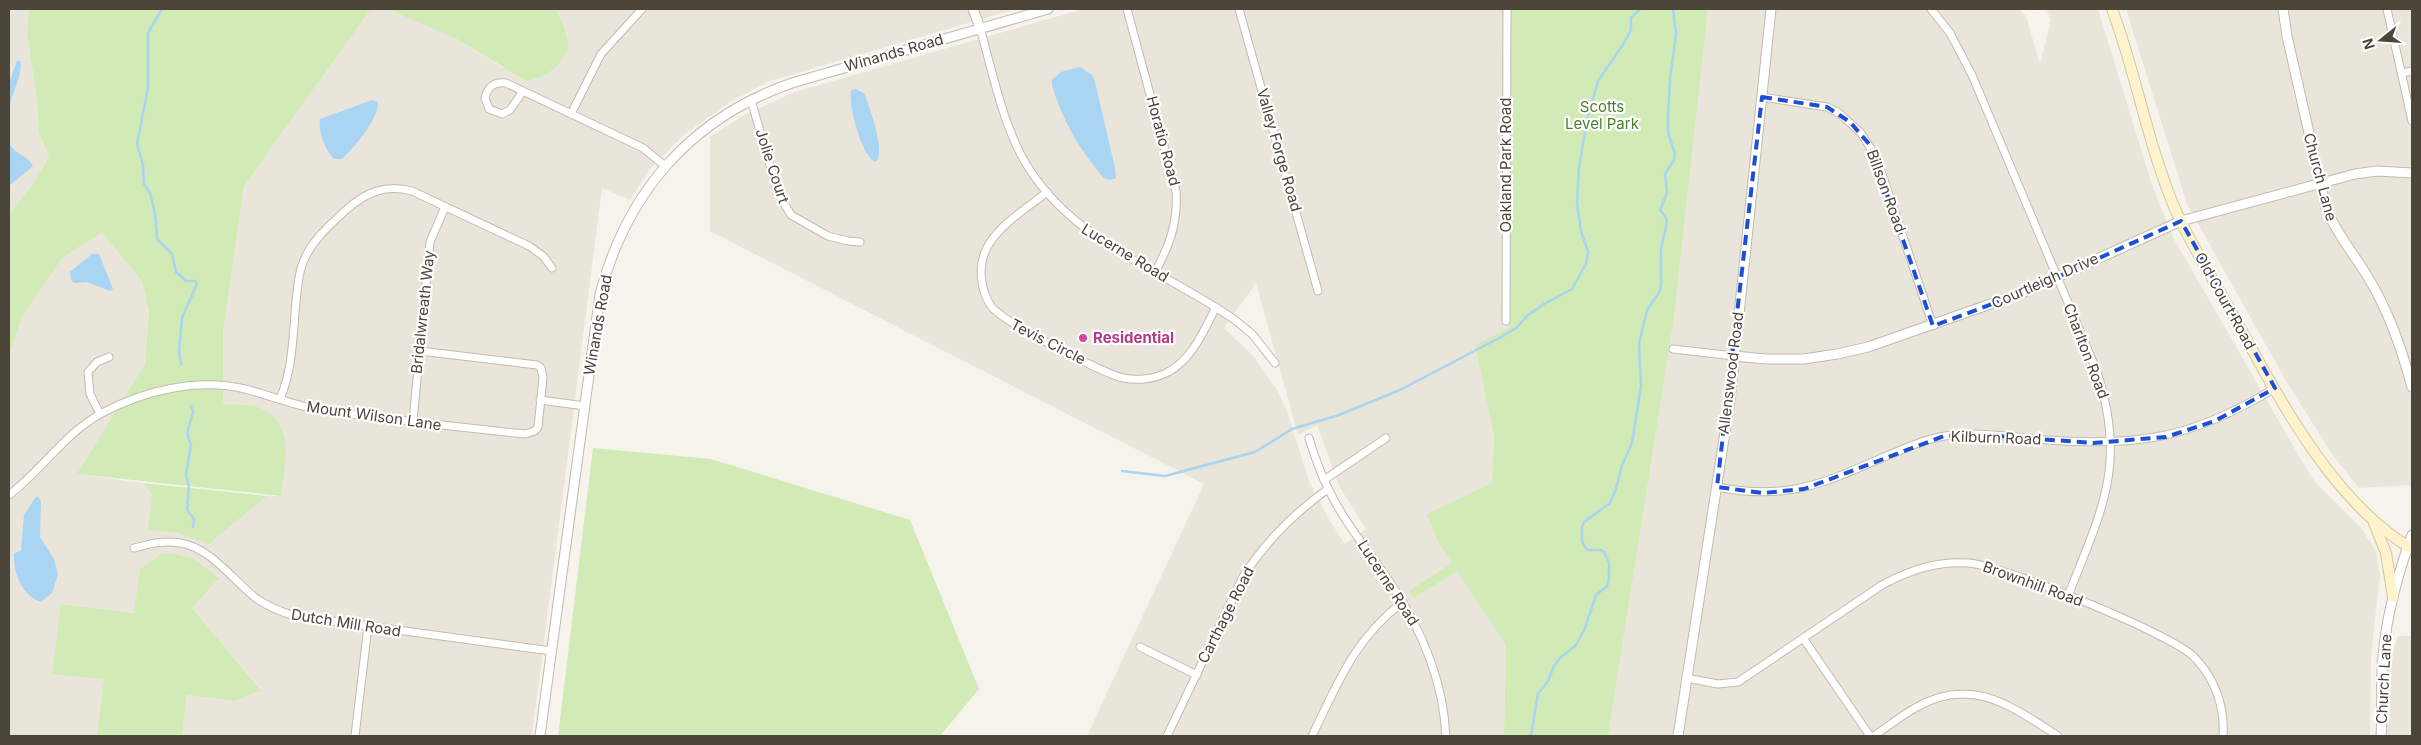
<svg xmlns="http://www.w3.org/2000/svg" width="2421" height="745" viewBox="0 0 2421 745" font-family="Inter,sans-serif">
	<rect width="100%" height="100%" fill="#f6f3ec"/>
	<!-- residential -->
	<g fill="#eae5da" fill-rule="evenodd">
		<polygon points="9,9 29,9 27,34 36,92 39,132 49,157 31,187 9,214"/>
		<polygon points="371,9 388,9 400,12 457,39 503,68 564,26 556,9 1016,9 767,82 727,104 685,134 649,170 630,200 602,188 532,736 182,736 187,695 235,701 261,689 192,608 219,577 166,553 140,569 135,613 61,604 104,679 97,734 99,736 9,736 9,355 22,317 63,257 102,233 142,281 149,312 145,364 78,474 142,483 152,494 149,530 178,533 209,544 267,496 280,496 253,406 223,404 223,332 244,186"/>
		<path d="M1083 9H1508L1509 328 1489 402 1494 435 1492 484 1438 542 1452 563 1414 598 1457 570 1474 595 1506 645 1504 736H1087L1204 484 710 231V137L742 116 795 92ZM1256 283 1298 435 1317 425 1339 486 1366 529 1345 544 1330 521 1309 481 1287 411 1277 390 1255 358 1224 328Z"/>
		<polygon points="1708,9 2018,9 2026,16 2040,64 2051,20 2046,9 2098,9 2153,188 2174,239 2307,470 2316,483 2361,528 2375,549 2380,574 2371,656 2370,736 1608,736 1674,318"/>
		<polygon points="2126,9 2412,9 2412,485 2359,488 2332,454 2286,381 2187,204"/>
		<polygon points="2398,636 2412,636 2412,736 2387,736 2387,676 2391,657"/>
	</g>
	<!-- green -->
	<g fill="#d2eab5">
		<path d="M29 9H371L244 186 223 332V404C233 405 244 404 254 406 297 418 285 463 281 496L77 474 145 364 149 312 142 281 102 233 63 257 22 317 9 355V214L31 187 49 157 39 132 36 92 27 34Z"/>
		<path d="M388 9H556L564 26 569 48C557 70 549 75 526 81L457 39Z"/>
		<polygon points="1508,9 1708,9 1674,318 1608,736 1504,736 1506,645 1457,571 1414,598 1409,591 1452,563 1438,542 1427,514 1492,483 1494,435 1475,345 1509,328"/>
		<polygon points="593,448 711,459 910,520 979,689 940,736 558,736"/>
		<polygon points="142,483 267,496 209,544 178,533 148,530 152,494"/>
		<polygon points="171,553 194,559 219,578 192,608 261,690 235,701 187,695 182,736 99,736 97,734 104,679 52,674 61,604 134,613 140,569 161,554"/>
	</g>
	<!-- water -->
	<g fill="#a9d4f2">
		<polygon points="17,61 21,61 20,74 9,106 9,83"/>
		<path d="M1080 67 1092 75 1095 82 1115 168 1116 178 1110 180 1104 178C1080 151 1062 120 1052 85V80L1061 72Z"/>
		<path d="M855 89 864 93C869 106 886 151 876 162 862 159 848 104 851 91Z"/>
		<path d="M372 100 378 102C379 119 354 147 342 159H334C325 150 318 131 320 119Z"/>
		<path d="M9 142C13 154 28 155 33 166L9 186Z"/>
		<polygon points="92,254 99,254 113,289 110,291 87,282 74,283 71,280 70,272"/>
		<path d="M38 497 41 501 40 537 54 559 58 575 52 593 41 602C22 596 13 572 14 553L21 551 24 515 35 498Z"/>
	</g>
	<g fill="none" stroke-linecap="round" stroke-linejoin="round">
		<!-- stream -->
		<g stroke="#a9d4f2" stroke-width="2.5">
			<polyline points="162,9 148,33 148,88 137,144 143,165 144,184 150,193 155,214 157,239 172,254 176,272 186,281 195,281 197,284 182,318 179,351 181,364"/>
			<polyline points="191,406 193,412 187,433 191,444 186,475 189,487 187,510 194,519 193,527"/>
			<polyline points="1122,471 1165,476 1255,452 1292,429 1339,415 1402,389 1503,336 1516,328 1528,315 1544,304 1572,289 1586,264 1588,252 1581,231 1577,203 1579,168 1587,120 1598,81 1624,43 1631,30 1631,18 1640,9"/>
			<polyline points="1531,736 1538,694 1548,681 1554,666 1560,658 1576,645 1585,628 1596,595 1607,586 1609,579 1609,563 1604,552 1601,550 1587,550 1582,542 1582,528 1584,522 1610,503 1616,489 1622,465 1632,443 1641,386 1639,344 1647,310 1660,291 1661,283 1661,248 1667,223 1666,218 1660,210 1667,193 1665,174 1674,160 1675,154 1668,133 1668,117 1670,79 1676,34 1673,9"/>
		</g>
		<!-- minor casing -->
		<g stroke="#c2bbae" stroke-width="9">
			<g id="minor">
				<path d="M1127 9 1176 191C1178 222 1170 245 1155 272"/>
				<polyline points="1239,9 1318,291"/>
				<path d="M1931 9 1950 33 1972 75 2096 369C2128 464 2102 509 2068 596"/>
				<polyline points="2387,9 2412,121"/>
				<path d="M980 28C992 70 1001 116 1021 155 1067 241 1159 267 1235 320L1252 334 1275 363"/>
				<polyline points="2402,73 2412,71"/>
				<path d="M523 91 510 110 502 114 489 109 485 98C488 86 494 82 506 83L643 148 665 166"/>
				<polyline points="1762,97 1827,107 1839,113 1861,133 1877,159 1933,326"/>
				<polyline points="751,100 778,193 791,215 828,236 848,241 860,242"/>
				<polyline points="571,114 601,54 642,9"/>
				<path d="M1047 192C1026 209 995 227 985 252 978 269 981 291 991 306 1001 321 1104 374 1123 378 1137 381 1155 379 1168 372 1192 360 1204 330 1216 307"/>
				<polyline points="1506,321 1507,9"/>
				<polyline points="1673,349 1734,356"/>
				<path d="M280 399C293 369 293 334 296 301 298 287 298 272 304 260 313 239 330 225 346 210 366 192 386 184 412 191L529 246 543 256 552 268"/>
				<polyline points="540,400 585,406"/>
				<polyline points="100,414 90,394 88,372 97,362 109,357"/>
				<polyline points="413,421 430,242 445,207"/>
				<path d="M1309 438C1314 455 1320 472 1328 488 1344 523 1370 552 1391 584 1422 630 1443 680 1446 736"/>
				<polyline points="1324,480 1386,438"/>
				<path d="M1717 487C1786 501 1822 484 1884 457 1904 449 1924 439 1945 436 1978 431 2014 437 2047 440 2140 447 2195 437 2275 388"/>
				<path d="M9 495C42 470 65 433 102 413 145 390 198 378 245 389 272 396 298 407 326 411 392 420 459 427 525 434L535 431 538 427 543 378 541 368 537 365 420 351"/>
				<path d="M134 548C149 544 164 540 180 543 212 548 232 580 257 599 269 607 281 612 295 616L551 651"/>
				<polyline points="1803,638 1870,736"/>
				<polyline points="1140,647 1197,675"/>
				<path d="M1686 678 1718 684 1738 682 1882 585C1910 570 1936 561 1968 563 2002 565 2172 634 2194 657 2215 678 2225 707 2223 736"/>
				<polyline points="355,736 368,626"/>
				<path d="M1167 736 1244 575C1267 540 1294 513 1328 489"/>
				<path d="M1312 736C1338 683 1354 639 1403 602"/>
				<path d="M1874 736C1887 727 1901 716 1915 708 1971 675 2011 706 2058 736"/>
			</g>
		</g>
		<!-- tertiary casing -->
		<g stroke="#c2bbae" stroke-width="11">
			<g id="tertiary">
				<polyline points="973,9 980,28"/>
				<path d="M2283 9 2287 36 2326 208C2336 233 2352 251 2366 274 2388 309 2401 347 2412 387"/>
				<polyline points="1734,356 1766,359 1804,359 1837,354 1868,347 2022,293 2181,221 2355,174 2377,171 2412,173"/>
				<path d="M540 736 600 294C627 192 691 118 792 83L1048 9"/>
				<polyline points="1678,736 1730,400 1771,9"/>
				<path d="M2381 736C2383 709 2380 682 2383 655 2387 614 2398 573 2412 535"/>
			</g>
		</g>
		<!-- secondary casing -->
		<g stroke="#d6c79b" stroke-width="12">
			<g id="secondary">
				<path d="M2112 9C2136 73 2147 141 2173 204 2188 240 2210 274 2229 308 2275 390 2329 500 2412 549"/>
				<polyline points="2374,523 2386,553 2393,597"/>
			</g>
		</g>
		<!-- minor -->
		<use href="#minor" stroke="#fff" stroke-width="7"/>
		<!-- tertiary -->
		<use href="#tertiary" stroke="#fff" stroke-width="9"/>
		<!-- secondary -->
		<use href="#secondary" stroke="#fff3cd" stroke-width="10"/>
	</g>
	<!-- marked area -->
	<path fill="none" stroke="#1d4ed8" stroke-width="4" stroke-dasharray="10 6" stroke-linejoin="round" d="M1762 97 1827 107 1850 122 1870 145 1933 326 2022 293 2181 221 2275 388 2215 421 2166 437 2093 443 1985 435 1944 436 1804 489 1763 493 1717 487Z"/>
	<!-- markers -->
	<circle fill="#d1479c" stroke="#fff" stroke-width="2" cx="1083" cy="338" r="5"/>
	<g text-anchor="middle" stroke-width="4.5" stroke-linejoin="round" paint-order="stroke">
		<!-- street labels -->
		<g font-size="15" fill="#4b4439" stroke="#fff">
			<text transform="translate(894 53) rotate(-16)" y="5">Winands Road</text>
			<text transform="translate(1163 141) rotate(75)" y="5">Horatio Road</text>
			<text transform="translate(1279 150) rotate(74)" y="5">Valley Forge Road</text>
			<text transform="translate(1506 165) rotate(-90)" y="5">Oakland Park Road</text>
			<text transform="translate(772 166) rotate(72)" y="5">Jolie Court</text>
			<text transform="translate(2320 177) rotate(75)" y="5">Church Lane</text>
			<text transform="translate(1886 191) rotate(70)" y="5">Billson Road</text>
			<text transform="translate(1125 253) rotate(31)" y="5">Lucerne Road</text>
			<text transform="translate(2045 281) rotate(-24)" y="5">Courtleigh Drive</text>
			<text transform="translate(2225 301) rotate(61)" y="5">Old Court Road</text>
			<text transform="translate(423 312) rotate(-84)" y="5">Bridalwreath Way</text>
			<text transform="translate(598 325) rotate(-80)" y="5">Winands Road</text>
			<text transform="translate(1048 342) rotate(27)" y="5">Tevis Circle</text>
			<text transform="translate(2086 351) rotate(69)" y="5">Charlton Road</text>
			<text transform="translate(1731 373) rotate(-83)" y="5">Allenswood Road</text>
			<text transform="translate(374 416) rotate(8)" y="5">Mount Wilson Lane</text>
			<text transform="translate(1996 438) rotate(2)" y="5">Kilburn Road</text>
			<text transform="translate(1388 583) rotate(57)" y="5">Lucerne Road</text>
			<text transform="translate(2033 584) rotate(20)" y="5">Brownhill Road</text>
			<text transform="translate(1226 615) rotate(-63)" y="5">Carthage Road</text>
			<text transform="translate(346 623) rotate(9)" y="5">Dutch Mill Road</text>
			<text transform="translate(2384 679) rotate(-87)" y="5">Church Lane</text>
		</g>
		<!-- park labels -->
		<g font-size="15" fill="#4a7f2a" stroke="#fff">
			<text x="1602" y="112">Scotts<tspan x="1602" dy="17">Level Park</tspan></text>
		</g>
		<!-- hotel labels -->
		<g font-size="15" font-weight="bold" fill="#b23c85" stroke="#fff" text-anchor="start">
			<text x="1093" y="343">Residential</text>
		</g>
	</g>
	<!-- border -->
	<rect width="2421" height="745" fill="none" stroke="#4b4439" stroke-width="20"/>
	<!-- north arrow -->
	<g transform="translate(2381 40) rotate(253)" stroke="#ffffff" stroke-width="4" paint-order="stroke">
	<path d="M0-4L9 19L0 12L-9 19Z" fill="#4b4439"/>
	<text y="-8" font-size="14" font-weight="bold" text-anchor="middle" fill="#4b4439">N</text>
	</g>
</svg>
